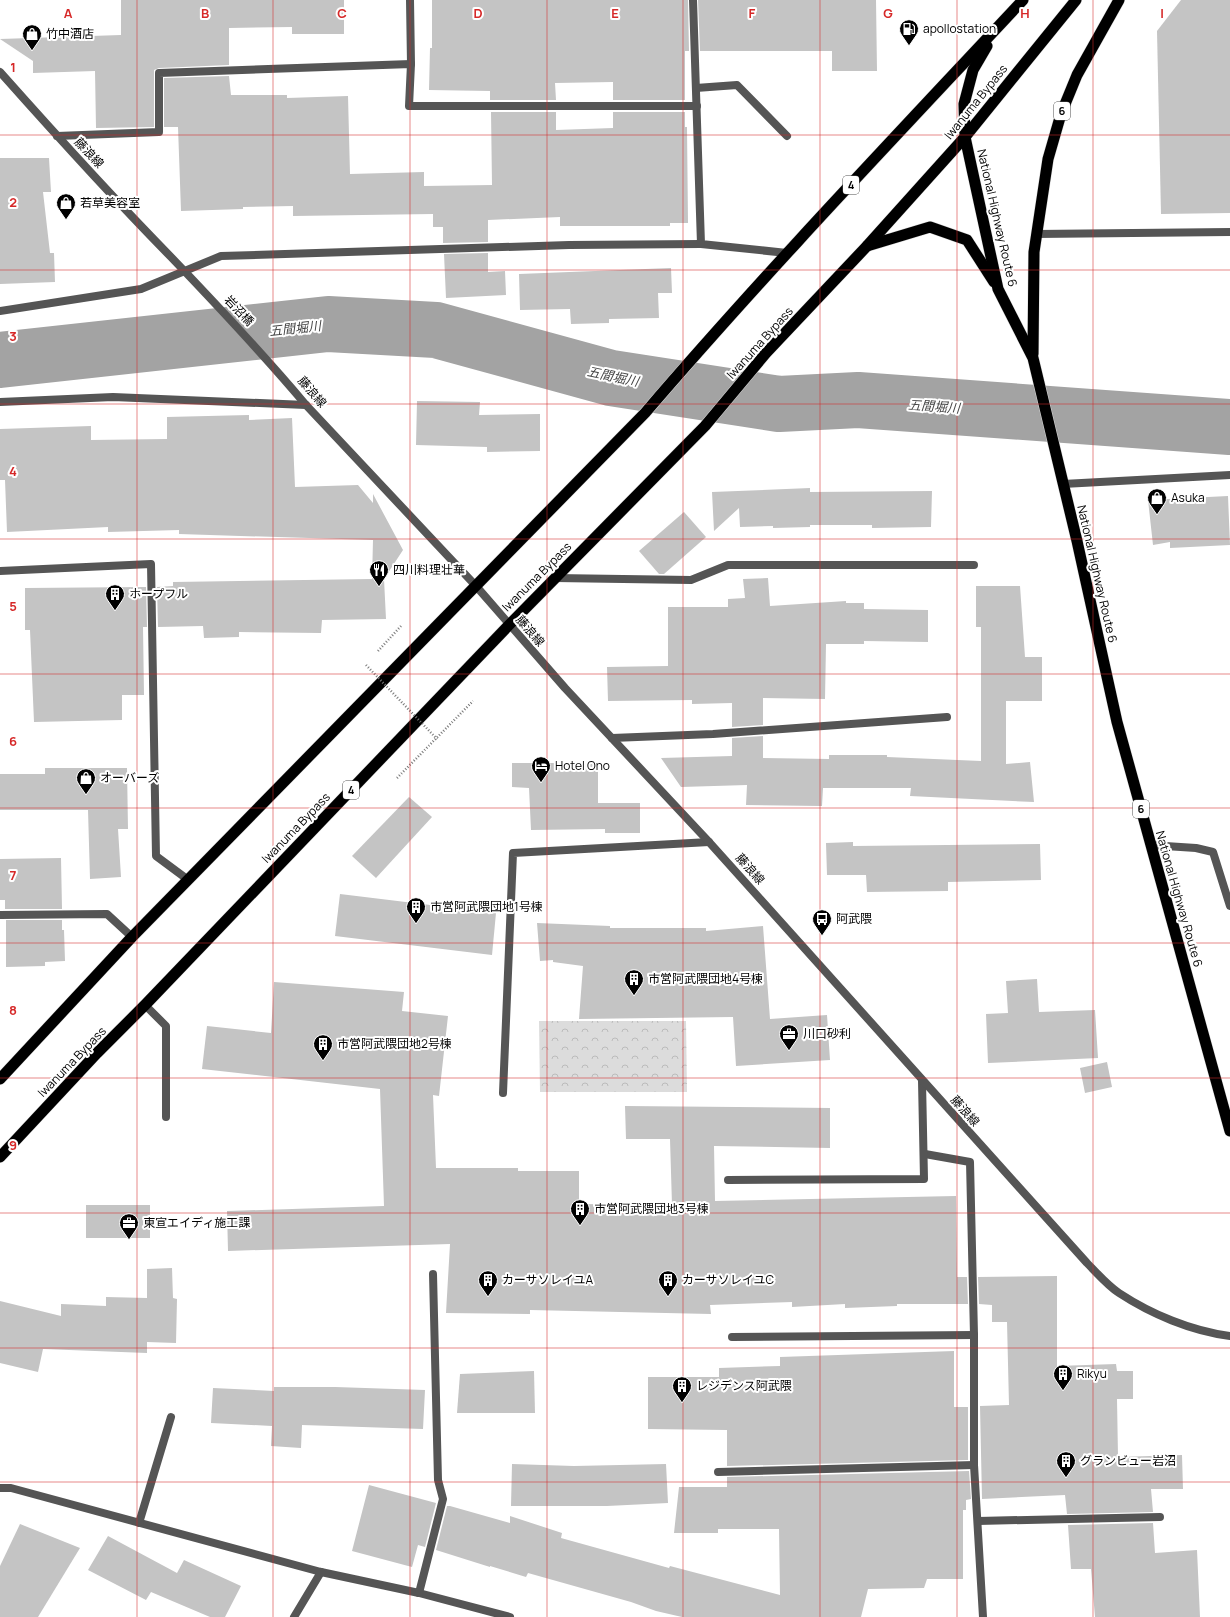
<svg xmlns="http://www.w3.org/2000/svg" width="1230" height="1617" viewBox="0 0 1230 1617" font-family="Manrope,'Noto Sans JP',sans-serif">
	<defs>
		<pattern id="park-crowns" width="20" height="18" patternUnits="userSpaceOnUse"><rect width="20" height="18" fill="#dcdcdc"/><path d="M2 6a3 3 0 1 1 6 0M12 15a3 3 0 1 1 6 0" fill="none" stroke="#bbb"/></pattern>
	</defs>
	<rect width="100%" height="100%" fill="#fff"/>
	<!-- park -->
	<polygon fill="url(#park-crowns)" points="539,1021 686,1021 687,1092 540,1092"/>
	<g fill="none" stroke-linecap="round" stroke-linejoin="round">
		<!-- river -->
		<polyline stroke="#a3a3a3" stroke-width="56" points="0,360 328,324 436,330 611,378 779,404 858,400 1230,427"/>
	</g>
	<!-- building -->
	<g fill="#c4c4c4">
		<polygon points="121,0 344,0 344,34 292,34 292,27 229,28 229,65 159,68 154,70 154,127 96,128 95,71 33,73 33,61 0,39 121,35"/>
		<polygon points="432,0 688,0 689,51 685,51 685,100 613,100 613,82 555,83 556,100 490,100 490,91 429,90 430,48 432,48"/>
		<polygon points="698,0 876,0 877,71 832,71 832,51 700,51"/>
		<polygon points="1181,0 1230,0 1230,213 1161,214 1157,31"/>
		<polygon points="229,76 231,95 287,95 287,98 348,96 350,174 424,172 424,186 492,185 491,112 556,112 556,130 613,128 613,112 685,112 685,127 687,127 688,223 670,223 670,226 560,226 560,217 488,220 488,242 443,243 443,227 433,227 433,214 293,216 293,206 243,207 243,209 181,211 178,127 164,127 164,78"/>
		<polygon points="0,158 49,158 51,192 43,192 50,253 54,253 55,282 0,284"/>
		<polygon points="488,253 488,272 505,271 506,295 446,298 444,254"/>
		<polygon points="671,268 672,293 658,293 659,318 609,319 609,323 571,324 570,309 520,310 519,274"/>
		<polygon points="417,401 480,402 479,415 540,414 540,451 487,452 487,447 416,445"/>
		<polygon points="249,415 249,420 292,418 295,487 358,485 373,503 373,494 403,550 384,579 386,619 322,620 321,633 239,632 239,637 204,638 203,626 158,627 157,587 173,586 173,582 372,579 373,540 179,534 179,530 108,532 108,527 7,532 5,480 0,480 0,429 91,426 91,440 167,439 167,417"/>
		<polygon points="810,488 810,492 932,491 931,527 872,528 872,525 810,525 810,527 773,528 773,526 740,527 739,508 714,531 712,492"/>
		<polygon points="1228,496 1230,545 1170,548 1170,542 1153,545 1148,500"/>
		<polygon points="684,512 706,537 664,574 659,574 639,551"/>
		<polygon points="768,578 770,606 846,601 846,603 864,603 864,609 928,610 928,642 864,641 864,644 826,644 825,699 763,698 763,725 732,727 732,703 692,704 692,700 608,701 607,667 668,666 668,607 728,607 728,599 745,598 743,579"/>
		<polygon points="976,586 1020,586 1025,657 1042,657 1042,701 1006,701 1006,764 1030,762 1034,802 910,796 911,788 823,788 822,806 746,805 747,785 681,787 661,758 732,756 732,738 763,736 763,758 829,759 829,755 887,755 887,757 981,761 981,627 976,627"/>
		<polygon points="146,587 147,627 143,627 144,695 122,695 122,720 34,722 30,630 25,630 25,588"/>
		<polygon points="512,763 598,763 598,803 640,803 640,833 605,833 605,829 531,830 529,788 512,787"/>
		<polygon points="45,768 127,768 128,829 118,829 121,877 90,879 88,810 0,810 0,774 45,774"/>
		<polygon points="409,797 432,817 376,878 352,856"/>
		<polygon points="853,842 853,846 1040,844 1041,880 948,882 948,891 867,892 866,875 827,875 826,843"/>
		<polygon points="61,858 62,909 5,909 5,900 0,900 0,859"/>
		<polygon points="340,894 496,913 492,955 335,936"/>
		<polygon points="6,920 62,920 62,930 64,930 65,961 45,962 45,966 6,967"/>
		<polygon points="537,923 610,926 610,928 706,928 706,931 763,926 770,1019 827,1015 830,1060 736,1066 733,1017 579,1019 583,966 553,962 553,960 540,961"/>
		<polygon points="1037,979 1039,1012 1095,1010 1098,1058 988,1063 986,1014 1008,1013 1006,981"/>
		<polygon points="274,982 404,992 402,1011 448,1016 439,1096 433,1095 436,1168 518,1168 518,1171 579,1171 579,1204 672,1205 670,1139 626,1139 625,1106 830,1108 830,1148 714,1146 715,1201 956,1196 957,1277 967,1277 968,1304 897,1304 897,1306 845,1308 845,1304 792,1307 792,1302 710,1305 711,1314 530,1310 530,1314 446,1313 450,1244 228,1251 227,1211 384,1206 380,1089 202,1069 207,1026 271,1033"/>
		<polygon points="1107,1062 1112,1087 1085,1093 1080,1068"/>
		<rect x="86" y="1205" width="64" height="33"/>
		<polygon points="172,1268 173,1298 177,1299 176,1343 147,1342 147,1353 43,1349 38,1372 0,1363 0,1301 61,1316 61,1304 106,1306 106,1297 147,1298 147,1269"/>
		<polygon points="1057,1276 1057,1366 1116,1364 1117,1371 1133,1371 1133,1399 1117,1399 1118,1457 1182,1455 1183,1489 1151,1489 1153,1512 1067,1514 1065,1495 982,1499 980,1406 1009,1405 1007,1322 992,1322 992,1305 979,1304 978,1277"/>
		<polygon points="954,1351 954,1407 968,1407 968,1460 727,1466 727,1430 648,1429 648,1377 719,1377 719,1368 780,1366 780,1357"/>
		<polygon points="534,1371 535,1413 457,1413 460,1374"/>
		<polygon points="274,1387 335,1387 425,1390 423,1429 302,1425 301,1448 271,1446 272,1426 211,1423 213,1388 274,1391"/>
		<polygon points="512,1464 574,1466 666,1464 668,1503 607,1506 511,1506"/>
		<polygon points="969,1471 971,1499 966,1500 966,1510 963,1510 963,1579 927,1579 924,1588 868,1589 861,1617 682,1617 656,1611 631,1602 528,1573 526,1577 490,1566 490,1567 436,1550 447,1506 450,1506 510,1523 510,1516 562,1533 561,1538 669,1568 670,1566 780,1595 779,1529 718,1529 718,1533 674,1533 679,1487 727,1487 727,1477"/>
		<polygon points="369,1485 436,1503 425,1547 418,1545 412,1567 352,1551"/>
		<polygon points="1153,1523 1155,1553 1197,1550 1200,1617 1095,1617 1091,1569 1071,1569 1068,1525"/>
		<polygon points="20,1524 80,1548 38,1617 0,1617 0,1566"/>
		<polygon points="108,1536 177,1573 184,1560 241,1586 225,1617 210,1617 151,1592 146,1600 88,1570"/>
	</g>
	<g fill="none" stroke-linecap="round" stroke-linejoin="round">
		<!-- trunk casing -->
		<g stroke="#dbdbdb" stroke-width="12">
			<g id="trunk">
				<polyline points="987,46 973,70 964,104 965,137 998,289 1033,358 1077,541 1117,722 1230,1131"/>
				<polyline points="867,246 930,227 967,240 994,282"/>
				<polyline points="1033,354 1034,252 1048,159 1061,114 1077,75 1119,0"/>
				<path d="M0 1079 132 937 645 413C767 271 896 136 1023 0"/>
				<polyline points="0,1157 97,1053 145,1005 509,625 705,426 766,353 867,246 965,137 1076,0"/>
			</g>
		</g>
		<!-- path -->
		<g stroke="#777" stroke-width="2.5" stroke-dasharray="1 2" stroke-linecap="butt">
			<polyline points="378,651 401,626"/>
			<polyline points="397,778 473,701"/>
		</g>
		<!-- service -->
		<polyline stroke="#555" stroke-width="8" points="696,88 737,85 787,136"/>
		<!-- minor -->
		<g stroke="#555" stroke-width="8">
			<polyline points="410,0 411,64"/>
			<polyline points="693,0 701,244 787,253"/>
			<polyline points="57,136 159,132 159,73 411,64 409,106 697,106"/>
			<polyline points="1036,234 1230,232"/>
			<polyline points="0,311 141,289 221,256 569,245 701,244"/>
			<polyline points="0,402 113,397 306,405"/>
			<polyline points="1063,484 1230,475"/>
			<polyline points="0,571 151,564 156,856 187,879"/>
			<polyline points="555,578 691,580 728,565 974,565"/>
			<polyline points="612,738 713,734 947,717"/>
			<polyline points="1150,845 1196,848 1213,852 1230,906"/>
			<polyline points="0,915 107,914 132,937"/>
			<polyline points="145,1005 166,1026 166,1117"/>
			<polyline points="503,1093 513,853 709,842"/>
			<polyline points="925,1154 970,1162 974,1335 974,1465 983,1617"/>
			<polyline points="728,1180 924,1179 922,1081"/>
			<polyline points="732,1337 974,1335"/>
			<polyline points="718,1472 974,1465"/>
			<polyline points="0,1488 11,1488 321,1572 419,1593 510,1617"/>
			<polyline points="978,1521 1160,1517"/>
			<polyline points="139,1523 171,1417"/>
			<polyline points="419,1593 443,1499 438,1480 433,1274"/>
			<polyline points="294,1617 321,1572"/>
		</g>
		<!-- tertiary -->
		<path stroke="#555" stroke-width="8" d="M0 72C56 135 112 197 171 257 217 305 263 354 306 405L476 586 565 688 709 842 1087 1263C1097 1273 1107 1285 1119 1293 1151 1314 1191 1331 1230 1336"/>
		<!-- trunk -->
		<use href="#trunk" stroke="#000" stroke-width="11"/>
		<!-- path-bridge -->
		<polyline stroke="#777" stroke-width="2.5" stroke-dasharray="1 2" stroke-linecap="butt" points="366,665 437,739"/>
	</g>
	<!-- grid -->
	<path fill="none" stroke="#d62828" stroke-width="1" stroke-opacity="0.55" d="M137 0V1617M273 0V1617M410 0V1617M547 0V1617M683 0V1617M820 0V1617M957 0V1617M1093 0V1617M0 135H1230M0 270H1230M0 404H1230M0 539H1230M0 674H1230M0 808H1230M0 943H1230M0 1078H1230M0 1213H1230M0 1348H1230M0 1482H1230"/>
	<!-- icons -->
	<defs>
		<g id="fuel-pin" transform="scale(1)"><path d="M0 17L-7.5 6A9.5 9.5 0 1 1 7.5 6Z" fill="#000" stroke="#fff"/><path d="M-5.5-6h7V0h2V4h1.3V-2.5L3-4.5l.8-.8L6-3V5H2.5V1h-1V6h-7ZM-4.2-4.7v3.2H.2V-4.7Z" fill="#fff"/></g>
		<g id="shop-pin" transform="scale(1)"><path d="M0 17L-7.5 6A9.5 9.5 0 1 1 7.5 6Z" fill="#000" stroke="#fff"/><path d="M-5-2.5h2.3a2.7 3.5 0 0 1 5.4 0H5L5.5 6h-11ZM-1.5-2.5h3a1.5 2.3 0 0 0-3 0Z" fill="#fff"/></g>
		<g id="restaurant-pin" transform="scale(1)"><path d="M0 17L-7.5 6A9.5 9.5 0 1 1 7.5 6Z" fill="#000" stroke="#fff"/><path d="M-5-6h1v4h1v-4h1v4h1v-4h1v5L-1.5 .5V6h-2V.5L-5-1ZM5-6V6H3V1.5H1.5Q1.5-4 5-6Z" fill="#fff"/></g>
		<g id="building-pin" transform="scale(1)"><path d="M0 17L-7.5 6A9.5 9.5 0 1 1 7.5 6Z" fill="#000" stroke="#fff"/><path d="M-4-6H4V6H1V3H-1V6H-4ZM-2.5-4.3h1.7v1.8h-1.7ZM.8-4.3h1.7v1.8H.8ZM-2.5-1h1.7V.8h-1.7ZM.8-1h1.7V.8H.8Z" fill="#fff"/></g>
		<g id="hotel-pin" transform="scale(1)"><path d="M0 17L-7.5 6A9.5 9.5 0 1 1 7.5 6Z" fill="#000" stroke="#fff"/><path d="M-6-4.5h1.5V1H6V5H4.5V3h-9V5H-6ZM-4 0a1.8 1.8 0 1 1 3.6 0ZM.5 0V-2.5h3Q6-2.5 6 0Z" fill="#fff"/></g>
		<g id="bus-pin" transform="scale(1)"><path d="M0 17L-7.5 6A9.5 9.5 0 1 1 7.5 6Z" fill="#000" stroke="#fff"/><path d="M-5-6H5V4H4V6H2V4H-2V6H-4V4H-5ZM-3.5-4V0h7V-4ZM-3.5 1.2v1.5H-2V1.2ZM2 1.2v1.5H3.5V1.2Z" fill="#fff"/></g>
		<g id="office-pin" transform="scale(1)"><path d="M0 17L-7.5 6A9.5 9.5 0 1 1 7.5 6Z" fill="#000" stroke="#fff"/><path d="M-6-3h4V-5.5h4V-3h4V5H-6ZM-1-4.5V-3h2v-1.5ZM-6 0V1H6V0Z" fill="#fff"/></g>
	</defs>
	<g fill-rule="evenodd">
		<use href="#fuel-pin" x="909" y="29"/>
		<use href="#shop-pin" x="32" y="34"/>
		<use href="#shop-pin" x="66" y="203"/>
		<use href="#shop-pin" x="1157" y="498"/>
		<use href="#restaurant-pin" x="379" y="570"/>
		<use href="#building-pin" x="115" y="594"/>
		<use href="#hotel-pin" x="541" y="766"/>
		<use href="#shop-pin" x="86" y="778"/>
		<use href="#building-pin" x="416" y="907"/>
		<use href="#bus-pin" x="822" y="919"/>
		<use href="#building-pin" x="634" y="979"/>
		<use href="#office-pin" x="789" y="1034"/>
		<use href="#building-pin" x="323" y="1044"/>
		<use href="#building-pin" x="580" y="1209"/>
		<use href="#office-pin" x="129" y="1223"/>
		<use href="#building-pin" x="488" y="1280"/>
		<use href="#building-pin" x="668" y="1280"/>
		<use href="#building-pin" x="1063" y="1374"/>
		<use href="#building-pin" x="682" y="1386"/>
		<use href="#building-pin" x="1066" y="1461"/>
	</g>
	<g text-anchor="middle" stroke-width="4" stroke-linejoin="round" paint-order="stroke">
		<!-- shield labels -->
		<g fill="#fff" stroke="#4c4c4c" stroke-width="1">
			<rect x="1054" y="102" width="16" height="18" rx="3"/>
			<rect x="843" y="176" width="16" height="18" rx="3"/>
			<rect x="343" y="781" width="16" height="18" rx="3"/>
			<rect x="1133" y="800" width="16" height="18" rx="3"/>
		</g>
		<g font-size="11" font-weight="bold" fill="#000">
			<text x="1062" y="115">6</text>
			<text x="851" y="189">4</text>
			<text x="351" y="794">4</text>
			<text x="1141" y="813">6</text>
		</g>
		<!-- poi labels -->
		<g font-size="12" fill="#000" stroke="#fff" text-anchor="start">
			<text x="923" y="33">apollostation</text>
			<text x="46" y="38">竹中酒店</text>
			<text x="80" y="207">若草美容室</text>
			<text x="1171" y="502">Asuka</text>
			<text x="393" y="574">四川料理壮華</text>
			<text x="129" y="598">ホープフル</text>
			<text x="555" y="770">Hotel Ono</text>
			<text x="100" y="782">オーバーズ</text>
			<text x="430" y="911">市営阿武隈団地1号棟</text>
			<text x="836" y="923">阿武隈</text>
			<text x="648" y="983">市営阿武隈団地4号棟</text>
			<text x="803" y="1038">川口砂利</text>
			<text x="337" y="1048">市営阿武隈団地2号棟</text>
			<text x="594" y="1213">市営阿武隈団地3号棟</text>
			<text x="143" y="1227">東宣エイディ施工課</text>
			<text x="502" y="1284">カーサソレイユA</text>
			<text x="682" y="1284">カーサソレイユC</text>
			<text x="1077" y="1378">Rikyu</text>
			<text x="696" y="1390">レジデンス阿武隈</text>
			<text x="1080" y="1465">グランビュー岩沼</text>
		</g>
		<!-- street labels -->
		<g font-size="12" fill="#000" stroke="#fff">
			<text transform="translate(976 102) rotate(-51)" y="4">Iwanuma Bypass</text>
			<text transform="translate(89 153) rotate(47)" y="4">藤浪線</text>
			<text transform="translate(997 218) rotate(77)" y="4">National Highway Route 6</text>
			<text transform="translate(239 311) rotate(47)" y="4">岩沼橋</text>
			<text transform="translate(760 343) rotate(-48)" y="4">Iwanuma Bypass</text>
			<text transform="translate(312 392) rotate(49)" y="4">藤浪線</text>
			<text transform="translate(1097 574) rotate(77)" y="4">National Highway Route 6</text>
			<text transform="translate(537 577) rotate(-45)" y="4">Iwanuma Bypass</text>
			<text transform="translate(530 631) rotate(49)" y="4">藤浪線</text>
			<text transform="translate(296 828) rotate(-46)" y="4">Iwanuma Bypass</text>
			<text transform="translate(750 869) rotate(48)" y="4">藤浪線</text>
			<text transform="translate(1179 899) rotate(74)" y="4">National Highway Route 6</text>
			<text transform="translate(72 1062) rotate(-46)" y="4">Iwanuma Bypass</text>
			<text transform="translate(965 1111) rotate(48)" y="4">藤浪線</text>
		</g>
		<!-- water labels -->
		<g font-size="13" font-style="italic" fill="#444" stroke="#fff">
			<text transform="translate(295 328) rotate(-6)" y="5">五間堀川</text>
			<text transform="translate(613 376) rotate(12)" y="5">五間堀川</text>
			<text transform="translate(934 406) rotate(4)" y="5">五間堀川</text>
		</g>
	</g>
	<g font-size="13" text-anchor="middle" font-weight="bold" fill="#d62828" stroke="#fff" stroke-width="4" stroke-linejoin="round" paint-order="stroke">
		<text x="68" y="18">A</text>
		<text x="205" y="18">B</text>
		<text x="342" y="18">C</text>
		<text x="478" y="18">D</text>
		<text x="615" y="18">E</text>
		<text x="752" y="18">F</text>
		<text x="888" y="18">G</text>
		<text x="1025" y="18">H</text>
		<text x="1162" y="18">I</text>
		<text x="13" y="72">1</text>
		<text x="13" y="207">2</text>
		<text x="13" y="341">3</text>
		<text x="13" y="476">4</text>
		<text x="13" y="611">5</text>
		<text x="13" y="746">6</text>
		<text x="13" y="880">7</text>
		<text x="13" y="1015">8</text>
		<text x="13" y="1150">9</text>
	</g>
</svg>
